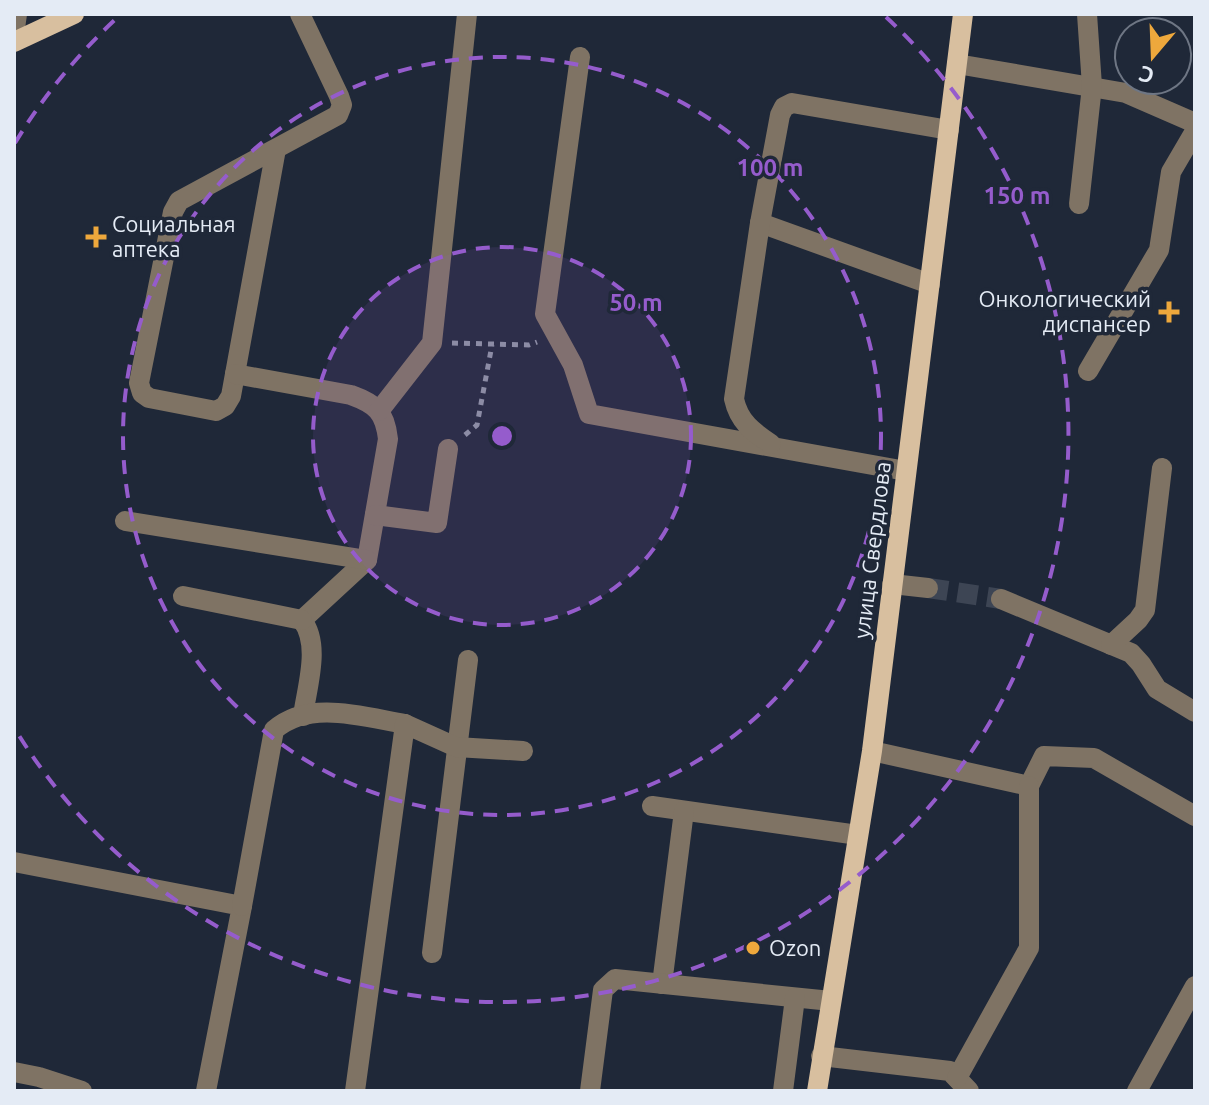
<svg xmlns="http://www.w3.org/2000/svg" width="1209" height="1105" viewBox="0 0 1209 1105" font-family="Ubuntu,sans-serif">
	<rect width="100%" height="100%" fill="#1f2838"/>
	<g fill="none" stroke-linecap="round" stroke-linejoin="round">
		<!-- minor-tunnel -->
		<polyline stroke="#3d4554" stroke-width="20" stroke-dasharray="20 10" stroke-linecap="butt" points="928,588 1001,599"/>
		<!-- path -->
		<g stroke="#8b93a0" stroke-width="5" stroke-dasharray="6 6" stroke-linecap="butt">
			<polyline points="452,343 529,345 537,342"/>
			<polyline points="465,435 477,425 492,345"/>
		</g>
		<!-- minor -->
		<g stroke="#7f7364" stroke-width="20">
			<polyline points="14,35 17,14"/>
			<polyline points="580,57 545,314 573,365 589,414 906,471"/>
			<polyline points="957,64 1126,93 1195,123"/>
			<polyline points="276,149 231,396 225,406 216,411 149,398 142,393 139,383 173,212 179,201 338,115 342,105 339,96 300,14"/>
			<polyline points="1079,204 1092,86 1087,14"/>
			<polyline points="760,223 930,284"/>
			<polyline points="1088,371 1159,250 1171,172 1195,131"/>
			<path d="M235 374 351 395C376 404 385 412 388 439L367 560 302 620C321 645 307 686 303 716"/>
			<polyline points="379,411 432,343 467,14"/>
			<path d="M771 444C753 432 739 422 734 399L760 223 780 115 784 107 792 103 949 130"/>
			<polyline points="375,515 437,523 448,449"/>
			<polyline points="125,521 367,560"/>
			<polyline points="892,584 928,588"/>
			<polyline points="183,596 302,620"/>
			<polyline points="1001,599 1131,653 1141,664 1157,689 1195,712"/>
			<polyline points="1111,645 1138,620 1145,610 1162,468"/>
			<polyline points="872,751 1029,786 1044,756 1094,758 1195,816"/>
			<polyline points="652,806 858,835"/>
			<polyline points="14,862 242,906 206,1091"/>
			<path d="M242 906 274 730C309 699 364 717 405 724"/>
			<polyline points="432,953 468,660"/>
			<polyline points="662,984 684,811"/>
			<polyline points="821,1056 950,1071 969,1091"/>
			<polyline points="14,1072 39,1077 82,1091"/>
			<polyline points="957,1078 1029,948 1029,786"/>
			<polyline points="355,1091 405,724 456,747 523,751"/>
			<polyline points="590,1091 603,990 615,979 831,1001"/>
			<polyline points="783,1091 795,998"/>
			<polyline points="1137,1091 1195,986"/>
		</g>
		<!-- major -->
		<g stroke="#d8bf9f" stroke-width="20">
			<polyline points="14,42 74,14"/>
			<polyline points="817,1091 872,751 963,14"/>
		</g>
	</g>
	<!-- distance rings -->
	<circle cx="502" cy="436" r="189" fill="#955ccc" fill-opacity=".12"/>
	<g fill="none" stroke="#955ccc" stroke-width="4" stroke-dasharray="14 10">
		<circle cx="502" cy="436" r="189"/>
		<circle cx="502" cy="436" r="379"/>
		<path d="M15 143A568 568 0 0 1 118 17M886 17A568 568 0 1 1 15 729"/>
	</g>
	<!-- markers -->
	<g fill="#eea83c" stroke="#1f2838" stroke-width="3">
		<path d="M92 225h8v8h8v8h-8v8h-8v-8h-8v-8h8z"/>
		<path d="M1165 300h8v8h8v8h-8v8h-8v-8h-8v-8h8z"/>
		<circle cx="753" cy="948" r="8"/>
	</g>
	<g text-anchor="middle" stroke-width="7" stroke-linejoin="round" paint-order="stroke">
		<!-- poi labels -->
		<g font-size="22" fill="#e4ebf5" stroke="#1f2838" text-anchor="start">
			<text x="112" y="232">Социальная<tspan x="112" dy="25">аптека</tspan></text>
			<text x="1151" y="307" text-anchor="end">Онкологический<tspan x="1151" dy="25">диспансер</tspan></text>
			<text x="769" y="956">Ozon</text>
		</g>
		<!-- street labels -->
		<g font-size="22" fill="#e4ebf5" stroke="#1f2838">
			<text transform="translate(872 550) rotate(-83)" y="8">улица Свердлова</text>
		</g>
	</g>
	<circle cx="502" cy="436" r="12" fill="#955ccc" stroke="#1f2838" stroke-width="4"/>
	<g font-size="24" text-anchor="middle" font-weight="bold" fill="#955ccc" stroke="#1f2838" stroke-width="7" stroke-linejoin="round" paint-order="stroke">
		<text x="770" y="176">100 m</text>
		<text x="1017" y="204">150 m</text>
		<text x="636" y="311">50 m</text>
	</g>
	<!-- border -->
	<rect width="1209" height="1105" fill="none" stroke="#e4ebf5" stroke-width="32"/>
	<!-- north arrow -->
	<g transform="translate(1153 56) rotate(199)"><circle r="38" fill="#1f2838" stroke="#6e7684" stroke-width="2"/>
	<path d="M0-6L14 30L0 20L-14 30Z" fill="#eea83c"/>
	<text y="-12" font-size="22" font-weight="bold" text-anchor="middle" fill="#e4ebf5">С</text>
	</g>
</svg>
